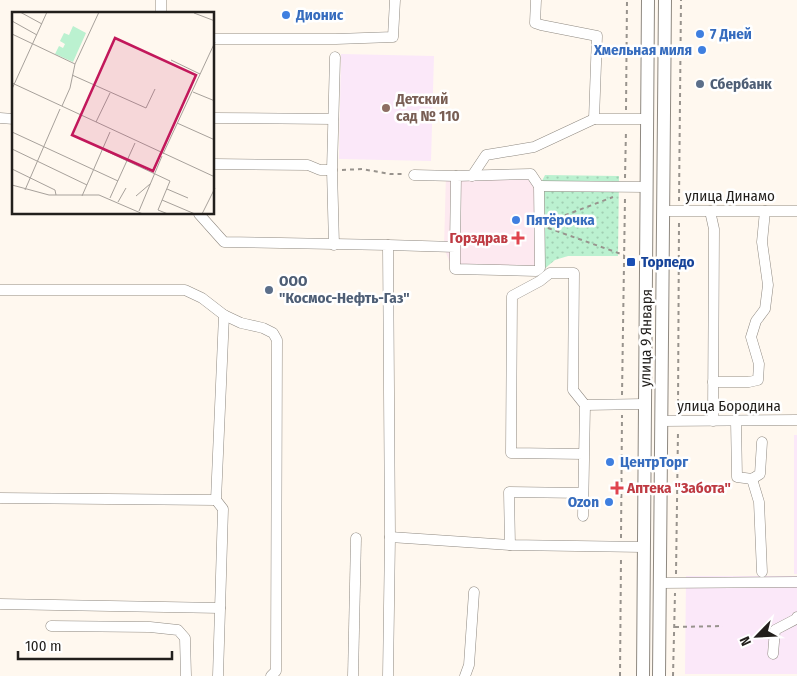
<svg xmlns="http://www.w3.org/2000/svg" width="797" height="676" viewBox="0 0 797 676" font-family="'Fira Sans Condensed',sans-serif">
	<defs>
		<pattern id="grass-dots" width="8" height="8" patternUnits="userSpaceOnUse" patternTransform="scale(1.25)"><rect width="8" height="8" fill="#bbf1d0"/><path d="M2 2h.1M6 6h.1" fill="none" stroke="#a0ceb2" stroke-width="1.8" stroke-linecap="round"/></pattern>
	</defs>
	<rect width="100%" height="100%" fill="#fff8ef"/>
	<!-- commercial -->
	<polygon fill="#fde9f0" points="532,171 543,270 454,273 444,248 446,173"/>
	<!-- education -->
	<g fill="#fbe8f9">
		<polygon points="341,54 434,56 431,161 339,159"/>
		<rect x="794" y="435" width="3" height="139"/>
		<polygon points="686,576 797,576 797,674 685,674"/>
	</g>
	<!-- grass -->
	<polygon fill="url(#grass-dots)" points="545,175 619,176 618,256 568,256 555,260 543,270 541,183"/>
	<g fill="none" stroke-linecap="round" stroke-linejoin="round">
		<!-- minor casing -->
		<g stroke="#8f8981" stroke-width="11">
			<g id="minor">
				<polyline points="536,0 535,23 541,25 597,36 594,119 646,119"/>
				<polyline points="161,14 161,0"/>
				<polyline points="214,39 336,39 393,37 395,0"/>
				<polyline points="0,118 14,119"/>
				<polyline points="214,118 333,119"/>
				<polyline points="214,164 308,165 320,170 332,170"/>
				<polyline points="414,175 456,176"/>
				<polyline points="472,176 486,155 534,147 594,119"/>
				<polyline points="539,186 646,187"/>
				<polyline points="663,211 797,211"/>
				<polyline points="710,211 714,229 713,421"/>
				<polyline points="199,214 224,242 388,245 390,537 388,676"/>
				<polyline points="334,245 332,170 335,57"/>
				<polyline points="388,245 455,247 456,176 531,174 539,186 540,268 536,271 455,269 455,247"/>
				<polyline points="0,290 185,290 202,298 224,315 241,323 263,328 273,333 277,340 276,671 271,676"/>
				<polyline points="713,382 749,382 758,380 759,364 751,337 756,321 765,309 768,285 762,242 765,211"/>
				<polyline points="585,405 644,404"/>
				<polyline points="661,421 797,420"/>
				<polyline points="736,421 737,477 752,479 760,474 762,442"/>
				<polyline points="752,479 759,502 762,572"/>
				<polyline points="0,498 216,500"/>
				<polyline points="583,516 585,405 573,390 574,273 550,273 540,281 512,296 511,453 584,454"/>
				<polyline points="390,537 510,545 643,547"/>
				<polyline points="510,545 509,492 583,493"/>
				<polyline points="660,583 797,582"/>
				<polyline points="0,604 220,608"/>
				<polyline points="51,626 150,627 178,630 185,638 186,676"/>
				<polyline points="773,654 775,630 796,619 797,617"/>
				<polyline points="218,676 223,509 216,500 224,315"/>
				<polyline points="353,676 356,538"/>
				<polyline points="465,676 469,665 474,592"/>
			</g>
		</g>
		<!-- major casing -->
		<g stroke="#8f8981" stroke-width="14">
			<g id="major">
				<polyline points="643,676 648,0"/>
				<polyline points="659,676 665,0"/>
			</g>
		</g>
		<!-- path -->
		<g stroke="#98938d" stroke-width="2" stroke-dasharray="4 4" stroke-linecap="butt">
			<polyline points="626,110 627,0"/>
			<polyline points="342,170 362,169 390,174 404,174"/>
			<polyline points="625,178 626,130"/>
			<polyline points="679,201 681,0"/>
			<polyline points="550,221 613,197"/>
			<polyline points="548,228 624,255"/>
			<polyline points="622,395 625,197"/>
			<polyline points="678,411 679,221"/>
			<polyline points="621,538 622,415"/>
			<polyline points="676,574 678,431"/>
			<polyline points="675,627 723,626"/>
			<polyline points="620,676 621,557"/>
			<polyline points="673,676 675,593"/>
		</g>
		<!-- minor -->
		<use href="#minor" stroke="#fff" stroke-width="10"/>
		<!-- major -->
		<use href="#major" stroke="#fff" stroke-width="12"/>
	</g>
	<!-- markers -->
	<g fill="#3f7fe0" stroke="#fff" stroke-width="2">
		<circle cx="286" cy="15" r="5"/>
		<circle cx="700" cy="34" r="5"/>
		<circle cx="702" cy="50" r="5"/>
		<circle cx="516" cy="220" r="5"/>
		<circle cx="610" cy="462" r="5"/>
		<circle cx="609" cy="502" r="5"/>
	</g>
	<g fill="#5c6f8a" stroke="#fff" stroke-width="2">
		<circle cx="700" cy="84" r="5"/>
		<circle cx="269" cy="290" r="5"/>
	</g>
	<circle fill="#8d6e63" stroke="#fff" stroke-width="2" cx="386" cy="108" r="5"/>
	<g fill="#e0444e" stroke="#fff" stroke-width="2">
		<path d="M515.5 230.5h5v5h5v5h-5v5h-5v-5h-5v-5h5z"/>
		<path d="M614.5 480.5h5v5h5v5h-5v5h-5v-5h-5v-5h5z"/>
	</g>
	<rect fill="#1a4fb4" stroke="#fff" stroke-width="2" x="626" y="257" width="10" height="10" rx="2.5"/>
	<g text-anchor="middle" stroke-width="5" stroke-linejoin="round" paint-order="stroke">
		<!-- shop labels -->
		<g font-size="15" font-weight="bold" fill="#366cbe" stroke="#fff" text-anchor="start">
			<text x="296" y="20">Дионис</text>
			<text x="710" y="39">7 Дней</text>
			<text x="692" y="55" text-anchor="end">Хмельная миля</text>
			<text x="526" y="225">Пятёрочка</text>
			<text x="620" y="467">ЦентрТорг</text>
			<text x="599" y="507" text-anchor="end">Ozon</text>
		</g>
		<!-- service labels -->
		<g font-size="15" font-weight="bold" fill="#4e5e75" stroke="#fff" text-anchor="start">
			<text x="710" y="89">Сбербанк</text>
			<text x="279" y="286">ООО<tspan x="279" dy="17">"Космос-Нефть-Газ"</tspan></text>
		</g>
		<!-- education labels -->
		<g font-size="15" font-weight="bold" fill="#785e54" stroke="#fff" text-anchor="start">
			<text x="396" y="104">Детский<tspan x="396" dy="17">сад № 110</tspan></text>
		</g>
		<!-- street labels -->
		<g font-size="15" fill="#221f1c" stroke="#fff">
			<text x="730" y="201">улица Динамо</text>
			<text transform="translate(646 338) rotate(-89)" y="5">улица 9 Января</text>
			<text x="729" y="411">улица Бородина</text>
		</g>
		<!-- health labels -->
		<g font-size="15" font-weight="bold" fill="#be3a42" stroke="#fff" text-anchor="end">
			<text x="508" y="243">Горздрав</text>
			<text x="627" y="493" text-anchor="start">Аптека "Забота"</text>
		</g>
		<!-- transit labels -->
		<g font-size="15" font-weight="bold" fill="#164399" stroke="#fff" text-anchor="start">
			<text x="641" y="267">Торпедо</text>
		</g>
	</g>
	<!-- overview -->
	<g transform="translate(12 12)">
		<rect width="202" height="202" fill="#fff8ef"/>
		<path d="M61 14 74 21 61 50 43 42 47 34 51 36 53 32 48 29 52 21 57 23Z" fill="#bbf1d0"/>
		<path fill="none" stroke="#a7a19b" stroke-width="1" d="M8 0 30 12M182 1 203 9M0 9 25 23M0 22 63 52M159 48 188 62M60 63 134 96 143 77M0 71 203 165M0 77 35 0M181 80 203 89M50 94 58 76 63 52 87 0M84 110 98 81M165 111 203 128M0 120 106 169M0 137 75 173M90 137 158 169 146 198 156 202M151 142 203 30M0 157 43 178 44 183M0 173 37 183H87L131 202M155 177 176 186M13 178 48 97M70 184 98 120M124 184 138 172M98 186 123 131M150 188 183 202M106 190 114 176M127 199 150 144M190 202 203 176"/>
		<path fill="#c2185b" fill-opacity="0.15" stroke="#c2185b" stroke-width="2.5" d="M103 26 184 63 141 159 60 123Z"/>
		<rect width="202" height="202" fill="none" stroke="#221f1c" stroke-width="2.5"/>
	</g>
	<!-- north arrow -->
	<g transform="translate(757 636) rotate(246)" stroke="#ffffff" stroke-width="4" paint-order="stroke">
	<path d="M0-4L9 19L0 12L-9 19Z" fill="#221f1c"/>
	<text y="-8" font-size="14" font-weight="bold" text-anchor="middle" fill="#221f1c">N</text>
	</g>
	<!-- scale -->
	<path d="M18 651v8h154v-8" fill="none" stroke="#221f1c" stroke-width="2.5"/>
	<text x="25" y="651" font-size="15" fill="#221f1c" stroke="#ffffff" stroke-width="4" paint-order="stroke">100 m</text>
</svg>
